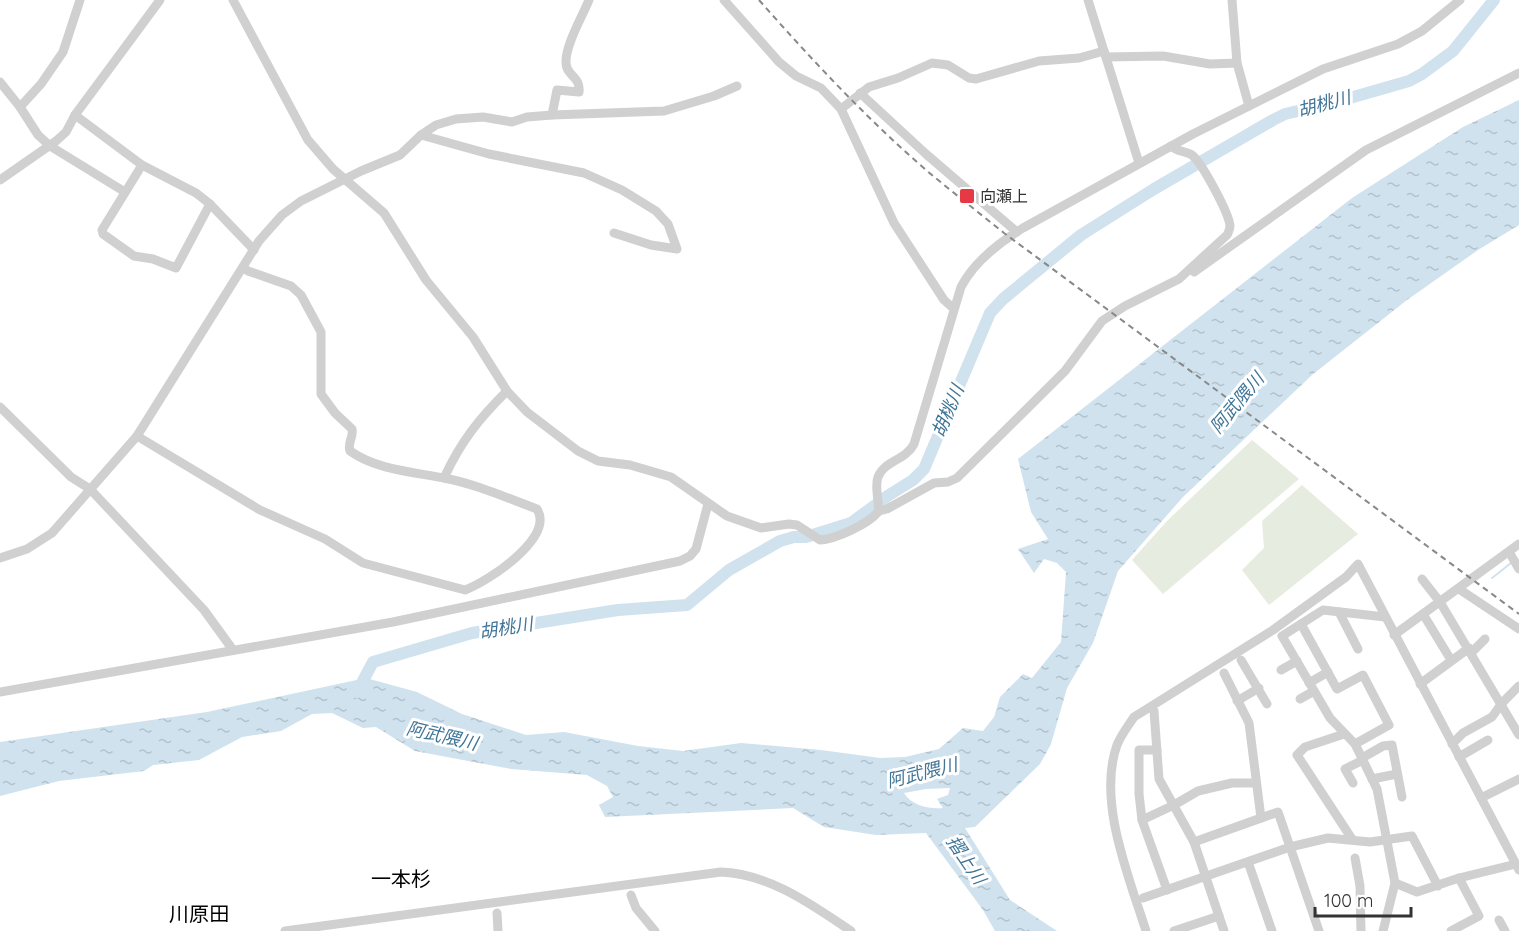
<svg xmlns="http://www.w3.org/2000/svg" width="1519" height="931" viewBox="0 0 1519 931" font-family="Quicksand,'Noto Sans JP',sans-serif">
	<defs>
		<pattern id="water-ripples" width="26" height="14" patternUnits="userSpaceOnUse" patternTransform="scale(1.5)"><rect width="26" height="14" fill="#cfe2ee"/><path d="M2 4q2-2 4 0t4 0M15 11q2-2 4 0t4 0" fill="none" stroke="#b2c2cd"/></pattern>
	</defs>
	<rect width="100%" height="100%" fill="#fff"/>
	<!-- green -->
	<g fill="#e6ecdf">
		<polygon points="1252,440 1299,479 1163,594 1132,560 1167,521"/>
		<polygon points="1302,485 1358,534 1269,605 1242,570 1264,548 1262,521"/>
	</g>
	<!-- water -->
	<path fill="url(#water-ripples)" fill-rule="evenodd" d="M1519 100V225L1478 250 1407 300 1312 375 1183 497 1118 571 1093 643 1067 688 1051 744 1040 764 975 827 965 828 1010 900 1057 931H995L983 910 926 833 876 835 824 827 793 808 605 817 599 805 613 797 607 786 587 775 511 769 415 751 376 727 363 728 332 713 312 714 281 731 242 737 199 760 153 765 144 771 59 781 0 796V742L207 712 366 678 417 692 462 714 526 735 564 732 638 746 683 751 741 743 821 750 880 758 905 757 939 749 963 728 983 731 994 717 1000 697 1023 674 1032 678 1061 642 1066 572 1057 563 1044 559 1034 573 1018 549 1048 539 1031 512 1018 459 1352 198 1463 127ZM926 789 950 788 948 795 937 799 943 808C929 809 912 806 904 793Z"/>
	<g fill="none" stroke-linecap="round" stroke-linejoin="round">
		<!-- stream -->
		<polyline stroke="#cfe2ee" stroke-width="2" points="1492,578 1511,563"/>
		<!-- river -->
		<polyline stroke="#cfe2ee" stroke-width="12" points="357,692 373,662 472,633 618,610 687,605 729,570 780,541 794,537 806,537 851,523 889,495 913,480 924,469 990,313 1003,299 1081,235 1154,189 1273,120 1285,114 1336,102 1409,81 1422,74 1453,51 1494,0"/>
		<!-- minor -->
		<g stroke="#d0d0d0" stroke-width="9">
			<path d="M233 0 308 140 333 169 384 213 426 280 473 337 507 391 527 412 578 451 598 461 630 465 671 477 727 516 761 528 789 524 797 525 820 540C836 539 868 524 878 512 880 501 874 488 878 477 884 461 906 460 914 444L961 287C974 262 1000 242 1023 228L1193 134 1323 69 1398 44 1422 31 1460 0"/>
			<polyline points="724,0 779,62 796,76 821,88 841,109 894,223 944,300 953,308"/>
			<polyline points="1088,0 1139,163"/>
			<polyline points="1232,0 1237,63 1249,106"/>
			<polyline points="1106,57 1163,56 1210,64 1237,63"/>
			<polyline points="0,82 20,107 38,135 50,146 125,192"/>
			<polyline points="860,93 926,154 1017,232"/>
			<polyline points="20,107 41,84 63,52 80,0"/>
			<polyline points="841,109 869,87 898,78 932,63 948,65 969,78 976,79 1039,61 1079,58 1104,51"/>
			<polyline points="75,115 142,165 196,193 210,204 254,250"/>
			<path d="M552 115 557 90 579 92C581 76 566 76 566 63 565 46 582 17 589 0"/>
			<polyline points="421,135 489,154 584,173 622,190 656,211 668,224 677,249 651,245 614,233"/>
			<polyline points="142,165 102,230 103,234 134,256 153,259 176,268 210,204"/>
			<polyline points="0,180 56,141 66,132 75,115 160,0"/>
			<polyline points="1194,272 1366,150 1519,73"/>
			<polyline points="0,407 71,477 90,489 204,610 233,650"/>
			<path d="M137 436 260 510 325 539 363 563 465 590C487 582 555 538 537 509 507 498 476 484 444 478 413 472 377 470 350 451 347 443 354 437 352 429L335 413 321 394V332L301 295 291 286 248 271 244 268"/>
			<path d="M444 478C461 441 479 419 507 391"/>
			<path d="M879 511 887 509 934 483 948 482 957 478 1065 371 1102 321 1125 306 1179 279 1227 235C1229 231 1230 230 1230 226 1229 213 1202 163 1192 155 1186 151 1177 152 1171 146"/>
			<polyline points="1509,552 1519,569"/>
			<polyline points="0,558 27,549 52,533 137,436 259,241 282,215 301,201 361,171 400,155 421,135 436,125 456,119 483,117 512,122 527,117 552,115 664,111 714,96 737,86"/>
			<polyline points="1422,579 1440,602 1519,735"/>
			<polyline points="1459,589 1519,629"/>
			<polyline points="1339,612 1358,649"/>
			<polyline points="1423,614 1451,660"/>
			<polyline points="1301,624 1337,689 1363,675 1389,725 1355,744"/>
			<polyline points="1394,635 1519,544"/>
			<polyline points="1471,653 1485,639"/>
			<polyline points="1241,660 1267,704"/>
			<polyline points="1281,670 1297,661"/>
			<polyline points="1224,673 1249,723 1261,818"/>
			<polyline points="1309,683 1328,672"/>
			<polyline points="1420,684 1469,648"/>
			<polyline points="0,692 393,622 680,561 690,556 696,549 708,504"/>
			<polyline points="1300,699 1314,691"/>
			<polyline points="1237,701 1259,688"/>
			<polyline points="1154,711 1159,779 1194,842 1224,931"/>
			<polyline points="1344,734 1305,747 1297,755 1352,839"/>
			<polyline points="1452,744 1463,733 1492,717 1502,703 1519,686"/>
			<polyline points="1157,750 1139,750 1139,794 1142,820 1167,890"/>
			<polyline points="1459,757 1488,740"/>
			<polyline points="1362,758 1383,746 1392,745 1402,797"/>
			<polyline points="1372,779 1397,774"/>
			<polyline points="1353,783 1345,769 1363,760"/>
			<polyline points="1481,798 1519,779"/>
			<polyline points="1142,820 1174,805 1198,791 1232,783 1255,783"/>
			<polyline points="1194,842 1278,812 1319,931"/>
			<polyline points="1355,858 1360,886 1361,931"/>
			<polyline points="1248,862 1272,931"/>
			<polyline points="1395,883 1417,892 1459,878 1516,864"/>
			<polyline points="631,895 636,908 655,931"/>
			<polyline points="1143,898 1290,847 1328,838 1370,842 1412,836 1438,886"/>
			<polyline points="497,913 498,931"/>
			<polyline points="1499,920 1505,931"/>
			<path d="M285 931 721 872C770 874 812 905 851 931"/>
			<path d="M1146 931C1129 877 1097 801 1117 745 1121 735 1128 726 1134 717L1273 630 1346 577 1358 564 1519 870"/>
			<polyline points="1174,931 1219,916"/>
			<polyline points="1383,931 1395,883 1377,789 1355,744 1330,718 1282,636 1323,610 1385,617"/>
			<polyline points="1451,931 1479,916 1459,878"/>
		</g>
		<!-- rail -->
		<path stroke="#888" stroke-width="2" stroke-dasharray="6 4.5" stroke-linecap="butt" d="M759 0C812 60 866 118 926 170 951 191 978 212 1004 233L1519 614"/>
	</g>
	<!-- markers -->
	<rect fill="#e63946" stroke="#fff" stroke-width="2" x="959" y="188" width="16" height="16" rx="3"/>
	<g text-anchor="middle" stroke-width="6" stroke-linejoin="round" paint-order="stroke">
		<!-- poi labels -->
		<g font-size="16" fill="#333" stroke="#fff" text-anchor="start">
			<text x="980" y="202">向瀬上</text>
		</g>
		<!-- water labels -->
		<g font-size="18" font-style="italic" fill="#3f7597" stroke="#fff">
			<text transform="translate(1324 104) rotate(-15)" y="6">胡桃川</text>
			<text transform="translate(1237 403) rotate(-50)" y="6">阿武隈川</text>
			<text transform="translate(948 411) rotate(-67)" y="6">胡桃川</text>
			<text transform="translate(506 628) rotate(-9)" y="6">胡桃川</text>
			<text transform="translate(442 736) rotate(13)" y="6">阿武隈川</text>
			<text transform="translate(922 773) rotate(-14)" y="6">阿武隈川</text>
			<text transform="translate(966 860) rotate(56)" y="6">摺上川</text>
		</g>
		<!-- quarter labels -->
		<g font-size="20" fill="#000" stroke="#fff">
			<text x="401" y="886">一本杉</text>
			<text x="199" y="921">川原田</text>
		</g>
	</g>
	<!-- scale -->
	<path d="M1315 907v9h96v-9" fill="none" stroke="#333333" stroke-width="3"/>
	<text x="1324" y="907" font-size="18" fill="#333333" stroke="#ffffff" stroke-width="4.5" paint-order="stroke">100 m</text>
</svg>
